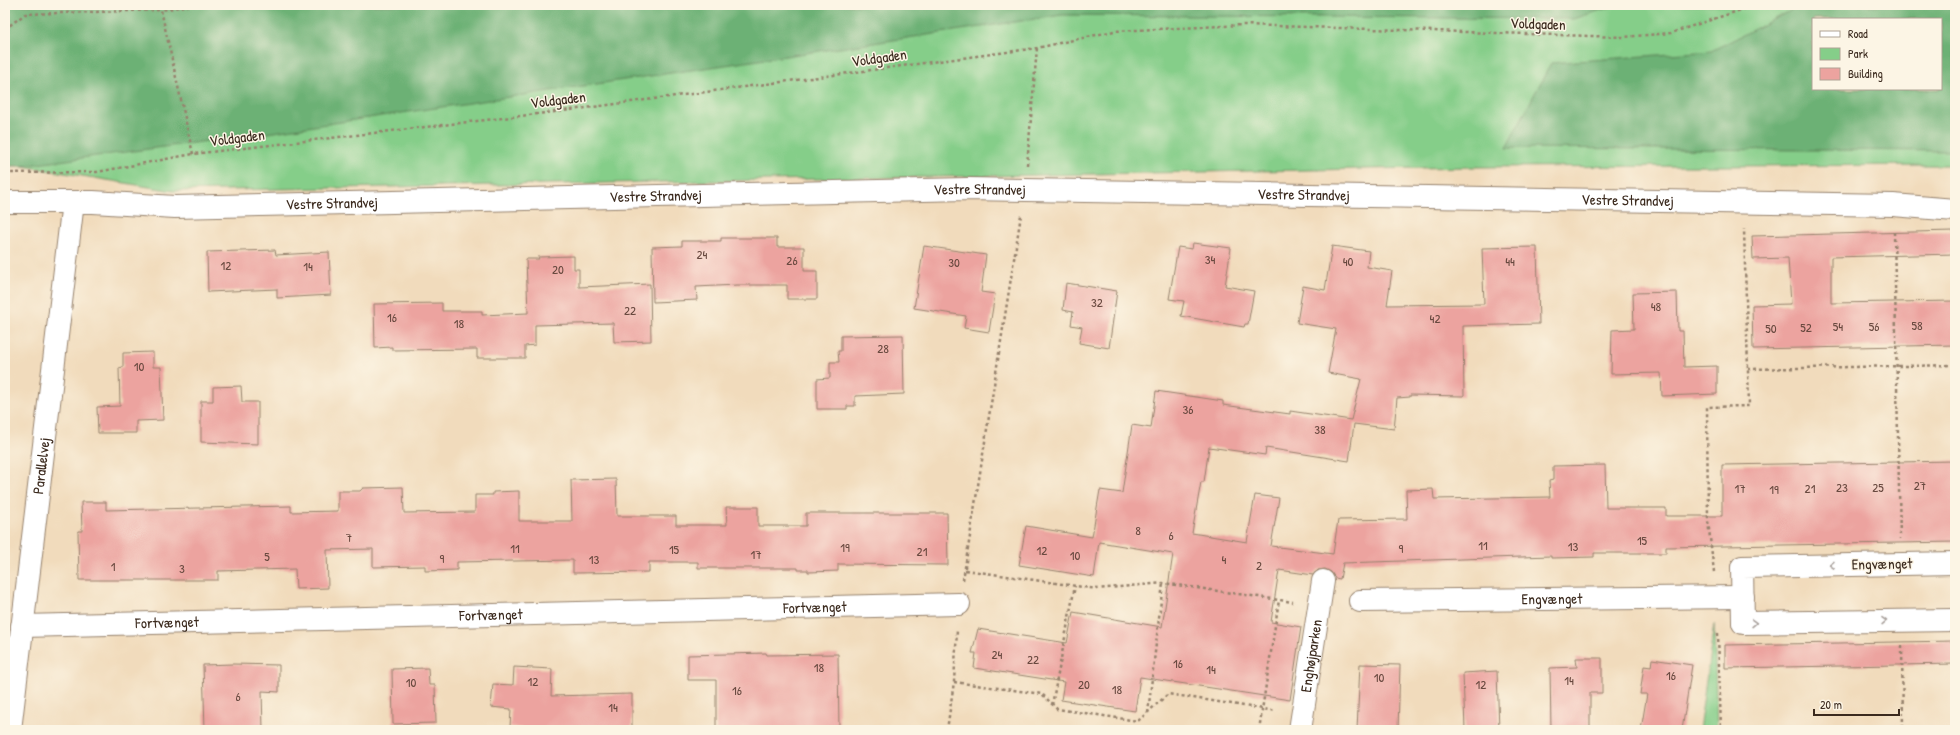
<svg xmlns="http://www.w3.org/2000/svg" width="1960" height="735" viewBox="0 0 1960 735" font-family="'Patrick Hand',sans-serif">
	<rect width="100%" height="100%" fill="#fcf5e5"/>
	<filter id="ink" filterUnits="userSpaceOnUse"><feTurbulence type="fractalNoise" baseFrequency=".025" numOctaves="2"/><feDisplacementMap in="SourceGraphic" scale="8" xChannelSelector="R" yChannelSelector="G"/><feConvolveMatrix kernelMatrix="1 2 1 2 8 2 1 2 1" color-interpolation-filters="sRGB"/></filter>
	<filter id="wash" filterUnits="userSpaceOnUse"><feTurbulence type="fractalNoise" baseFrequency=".012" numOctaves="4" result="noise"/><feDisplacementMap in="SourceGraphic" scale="16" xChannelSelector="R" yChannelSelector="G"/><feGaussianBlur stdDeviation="0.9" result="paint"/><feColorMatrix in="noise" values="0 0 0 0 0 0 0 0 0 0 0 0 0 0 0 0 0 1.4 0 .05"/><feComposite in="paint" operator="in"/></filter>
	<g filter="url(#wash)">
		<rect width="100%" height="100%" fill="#f1dbbc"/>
		<!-- green -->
		<g fill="#85ce89" stroke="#607c54" fill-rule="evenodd">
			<path d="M5 5H1955V165L1473 167 173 191 22 166H5ZM1813 19H1941V89H1813Z"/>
			<polygon points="1714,624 1717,730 1699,730"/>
		</g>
		<!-- forest -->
		<g fill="#6cb175" stroke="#546e4a" fill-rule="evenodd">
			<polygon points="5,5 1616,5 1574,19 1062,15 260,134 22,166 5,166"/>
			<path d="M1802 5H1955V151L1506 148 1551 63 1711 51ZM1813 19H1941V89H1813Z"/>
		</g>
		<g id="blocks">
			<!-- building -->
			<g fill="#eca39f">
				<polygon points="1954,231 1955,254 1831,257 1831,303 1955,301 1955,345 1753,349 1752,305 1791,304 1788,258 1753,259 1752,236"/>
				<polygon points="721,238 777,238 777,247 804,247 804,271 817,271 817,299 787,299 787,285 737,285 696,287 697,300 653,302 652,247 682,246 682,241 721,241"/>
				<polygon points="1193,243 1231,248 1225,286 1254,291 1248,324 1245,324 1244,327 1181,316 1184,301 1169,299 1178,247 1192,249"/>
				<polygon points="924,246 986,255 981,292 995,294 989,332 964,328 966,316 914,308"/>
				<polygon points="1332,246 1369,251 1367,267 1392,271 1387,305 1484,304 1482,248 1537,247 1539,324 1463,326 1464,396 1410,395 1410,397 1397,398 1394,429 1354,424 1349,461 1266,448 1265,455 1209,447 1204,482 1201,482 1192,533 1247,542 1255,495 1279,498 1271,546 1333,554 1338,520 1407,519 1406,490 1433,489 1434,499 1550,497 1549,481 1553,480 1553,466 1605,465 1606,508 1666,508 1666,516 1722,516 1722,465 1955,461 1955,542 1666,547 1666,553 1594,553 1594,557 1551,558 1551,556 1343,563 1340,579 1335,578 1331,572 1325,569 1318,570 1313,575 1279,570 1271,622 1301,627 1290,700 1140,677 1135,711 1061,700 1064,682 974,668 976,653 972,653 978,629 1067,643 1073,612 1162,627 1173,554 1099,542 1094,577 1019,565 1026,526 1092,537 1100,490 1122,493 1132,425 1151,428 1156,391 1223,401 1223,405 1290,414 1290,411 1351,420 1361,379 1328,373 1336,329 1297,323 1303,286 1325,290"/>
				<polygon points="275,250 276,255 329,252 331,295 277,298 277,289 208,292 207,252"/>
				<polygon points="574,256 574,269 579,269 579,287 650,284 651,341 614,342 613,323 535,325 535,345 525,346 525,358 477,358 477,349 392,350 392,347 375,348 374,304 442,303 442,311 482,311 482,315 528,313 526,259 539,259 538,257"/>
				<polygon points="1066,283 1117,291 1109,348 1079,343 1082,327 1071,325 1073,312 1063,310"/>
				<polygon points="1677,292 1678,331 1683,331 1684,367 1717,366 1717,394 1662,396 1661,373 1611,374 1612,330 1634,329 1633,293"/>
				<polygon points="903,335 904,394 855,396 855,406 847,406 847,409 817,409 817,379 830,378 830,362 839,362 838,351 841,351 841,336"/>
				<polygon points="153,352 153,367 161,367 163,420 136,421 136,433 98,433 97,407 120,406 119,368 123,367 123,353"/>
				<polygon points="241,386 242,402 258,402 258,444 201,442 201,401 213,401 213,387"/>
				<polygon points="616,479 617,516 676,516 676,525 727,525 726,507 758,507 758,526 806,526 806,513 947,513 948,565 838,564 838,571 808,572 808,570 798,570 798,568 698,568 698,562 649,562 649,572 573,573 573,560 457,562 457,570 425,571 425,566 373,567 373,549 327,550 328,588 296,589 295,569 218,571 218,580 79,580 78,531 82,531 81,502 106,502 106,510 291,506 291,512 338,511 338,491 360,491 363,488 403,487 404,513 475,512 475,495 493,495 493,492 519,491 519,521 572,521 571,480"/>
				<polygon points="1955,641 1955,664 1725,668 1725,645"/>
				<polygon points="766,653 767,655 838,654 839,730 716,730 716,680 688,680 688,655"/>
				<polygon points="1576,658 1602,658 1602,693 1590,693 1590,730 1551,730 1550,668 1577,667"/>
				<polygon points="1652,659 1692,665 1682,730 1641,730 1647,694 1640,694 1644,666 1651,667"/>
				<polygon points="233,664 279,665 279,692 262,691 263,730 205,730 203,665"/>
				<polygon points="1360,664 1400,665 1398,730 1357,730"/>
				<polygon points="514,667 552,669 551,696 632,694 632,730 543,730 510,727 511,709 491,707 493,684 513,685"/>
				<polygon points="428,668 429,685 435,685 436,723 393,724 392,669"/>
				<polygon points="1497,671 1499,730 1465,730 1463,673"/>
			</g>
		</g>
	</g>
	<g filter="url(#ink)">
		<use href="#blocks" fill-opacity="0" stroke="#96826d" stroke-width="1"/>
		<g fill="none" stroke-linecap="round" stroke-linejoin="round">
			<!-- street casing -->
			<g stroke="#96826d" stroke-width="24">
				<g id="street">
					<path id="s1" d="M5 202H93L175 207 967 189 1893 205 1955 210"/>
					<polyline points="1955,563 1742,567 1743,623 1955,620"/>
					<path id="s2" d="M1360 601 1743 597"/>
					<path id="s3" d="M22 626 959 604"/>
					<path id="s4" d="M10 730 73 202"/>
					<path id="s5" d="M1300 730 1323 581"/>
				</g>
			</g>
			<!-- path -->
			<g stroke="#96826d" stroke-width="2.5" stroke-dasharray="3 3" stroke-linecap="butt">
				<polyline points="5,29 25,14 161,10"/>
				<polyline points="193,154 161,10 193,5"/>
				<polyline points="1027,165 1037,48"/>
				<polyline points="5,173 97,172 193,154 563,111 1037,48 1114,31 1244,25 1622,37 1671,33 1756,5"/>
				<polyline points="1894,232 1900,539"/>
				<polyline points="1748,369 1955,365"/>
				<polyline points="965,570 1097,589 1163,583 1293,602"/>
				<polyline points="1714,572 1708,521 1707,407 1749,406 1744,229"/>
				<polyline points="963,580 1021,215"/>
				<polyline points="1718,633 1721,730"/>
				<polyline points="1902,646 1903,730"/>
				<polyline points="954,682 1042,694 1057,709 1138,721 1168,694 1276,711"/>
				<polyline points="1052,705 1075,586"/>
				<polyline points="1148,713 1163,583"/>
				<polyline points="947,730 954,682 957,630"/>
				<polyline points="1259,730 1279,600"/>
			</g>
			<!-- street -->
			<use href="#street" stroke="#fff" stroke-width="22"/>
		</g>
		<!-- one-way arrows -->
		<defs><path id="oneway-chevron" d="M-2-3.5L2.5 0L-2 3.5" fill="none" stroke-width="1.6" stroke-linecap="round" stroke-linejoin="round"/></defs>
		<g stroke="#a79f9a">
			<use href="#oneway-chevron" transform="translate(1832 565) rotate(179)"/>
			<use href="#oneway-chevron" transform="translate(1884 621) rotate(-1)"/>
			<use href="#oneway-chevron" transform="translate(1754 623) rotate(-1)"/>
		</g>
	</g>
	<g text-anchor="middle" stroke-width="3" stroke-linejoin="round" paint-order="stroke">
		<!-- number labels -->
		<g font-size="13" fill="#67483e">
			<text x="702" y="259">24</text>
			<text x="1210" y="264">34</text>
			<text x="792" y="265">26</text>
			<text x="1348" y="266">40</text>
			<text x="1510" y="266">44</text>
			<text x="954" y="267">30</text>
			<text x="226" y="270">12</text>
			<text x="308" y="271">14</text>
			<text x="558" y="274">20</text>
			<text x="1097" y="307">32</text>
			<text x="1656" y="311">48</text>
			<text x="630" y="315">22</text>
			<text x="392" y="322">16</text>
			<text x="1435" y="323">42</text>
			<text x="459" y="328">18</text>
			<text x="1917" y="330">58</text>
			<text x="1838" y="331">54</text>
			<text x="1874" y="331">56</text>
			<text x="1806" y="332">52</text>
			<text x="1771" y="333">50</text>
			<text x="883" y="353">28</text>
			<text x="139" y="371">10</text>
			<text x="1188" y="414">36</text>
			<text x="1320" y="434">38</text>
			<text x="1920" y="490">27</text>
			<text x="1842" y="492">23</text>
			<text x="1878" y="492">25</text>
			<text x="1740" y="493">17</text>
			<text x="1810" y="493">21</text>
			<text x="1774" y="494">19</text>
			<text x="1138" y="535">8</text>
			<text x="1171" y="540">6</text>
			<text x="349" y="542">7</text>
			<text x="1642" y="545">15</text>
			<text x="1483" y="550">11</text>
			<text x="1573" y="551">13</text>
			<text x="845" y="552">19</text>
			<text x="515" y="553">11</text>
			<text x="1401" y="553">9</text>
			<text x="674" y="554">15</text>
			<text x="1042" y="555">12</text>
			<text x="922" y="556">21</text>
			<text x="756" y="559">17</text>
			<text x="1075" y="560">10</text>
			<text x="267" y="561">5</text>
			<text x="442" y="563">9</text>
			<text x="594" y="564">13</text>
			<text x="1224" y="564">4</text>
			<text x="1259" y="570">2</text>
			<text x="113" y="571">1</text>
			<text x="182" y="573">3</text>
			<text x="997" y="659">24</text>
			<text x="1033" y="664">22</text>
			<text x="1178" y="668">16</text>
			<text x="819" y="672">18</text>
			<text x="1211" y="674">14</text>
			<text x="1671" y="680">16</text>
			<text x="1379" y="682">10</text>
			<text x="1569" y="685">14</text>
			<text x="533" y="686">12</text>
			<text x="411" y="687">10</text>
			<text x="1084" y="689">20</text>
			<text x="1481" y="689">12</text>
			<text x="1117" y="694">18</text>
			<text x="737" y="695">16</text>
			<text x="238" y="701">6</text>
			<text x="613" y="712">14</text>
		</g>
		<!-- street labels -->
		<g font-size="15" fill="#3b2a1e" stroke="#fcf5e5">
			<text transform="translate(1538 24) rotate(2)" y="5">Voldgaden</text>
			<text transform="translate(879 58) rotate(-8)" y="5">Voldgaden</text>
			<text transform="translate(558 100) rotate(-7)" y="5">Voldgaden</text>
			<text transform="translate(237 138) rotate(-7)" y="5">Voldgaden</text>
			<text dy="5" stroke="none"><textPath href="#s1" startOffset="975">Vestre Strandvej</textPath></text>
			<text dy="5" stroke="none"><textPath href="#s1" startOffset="1299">Vestre Strandvej</textPath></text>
			<text dy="5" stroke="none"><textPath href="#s1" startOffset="651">Vestre Strandvej</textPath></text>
			<text dy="5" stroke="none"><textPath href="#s1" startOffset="1623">Vestre Strandvej</textPath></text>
			<text dy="5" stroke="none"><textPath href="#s1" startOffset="327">Vestre Strandvej</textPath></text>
			<text dy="5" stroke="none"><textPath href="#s4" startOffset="266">Parallelvej</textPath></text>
			<text transform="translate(1882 564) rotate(-1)" y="5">Engvænget</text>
			<text dy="5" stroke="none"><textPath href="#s2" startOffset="192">Engvænget</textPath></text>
			<text dy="5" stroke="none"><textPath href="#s3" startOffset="793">Fortvænget</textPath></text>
			<text dy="5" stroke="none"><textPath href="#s3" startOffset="469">Fortvænget</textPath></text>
			<text dy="5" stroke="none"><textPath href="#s3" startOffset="145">Fortvænget</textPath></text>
			<text dy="5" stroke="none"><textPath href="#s5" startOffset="75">Enghøjparken</textPath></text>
		</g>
	</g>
	<!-- margin -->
	<rect width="1960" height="735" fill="none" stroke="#fcf5e5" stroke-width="20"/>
	<!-- legend -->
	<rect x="1812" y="18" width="130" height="72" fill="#fcf5e5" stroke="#afa495"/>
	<rect x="1820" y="31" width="20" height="6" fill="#ffffff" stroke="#afa495"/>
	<text x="1848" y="38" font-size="12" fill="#3b2a1e">Road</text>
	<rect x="1820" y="48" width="20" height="12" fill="#85ce89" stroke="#afa495"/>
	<text x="1848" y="58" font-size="12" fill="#3b2a1e">Park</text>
	<rect x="1820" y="68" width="20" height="12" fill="#eca39f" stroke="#afa495"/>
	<text x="1848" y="78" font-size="12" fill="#3b2a1e">Building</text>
	<!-- scale -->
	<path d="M1814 709v6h85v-6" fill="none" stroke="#3b2a1e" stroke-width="2"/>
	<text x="1820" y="709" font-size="12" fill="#3b2a1e" stroke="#fcf5e5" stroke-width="3" paint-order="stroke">20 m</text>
</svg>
